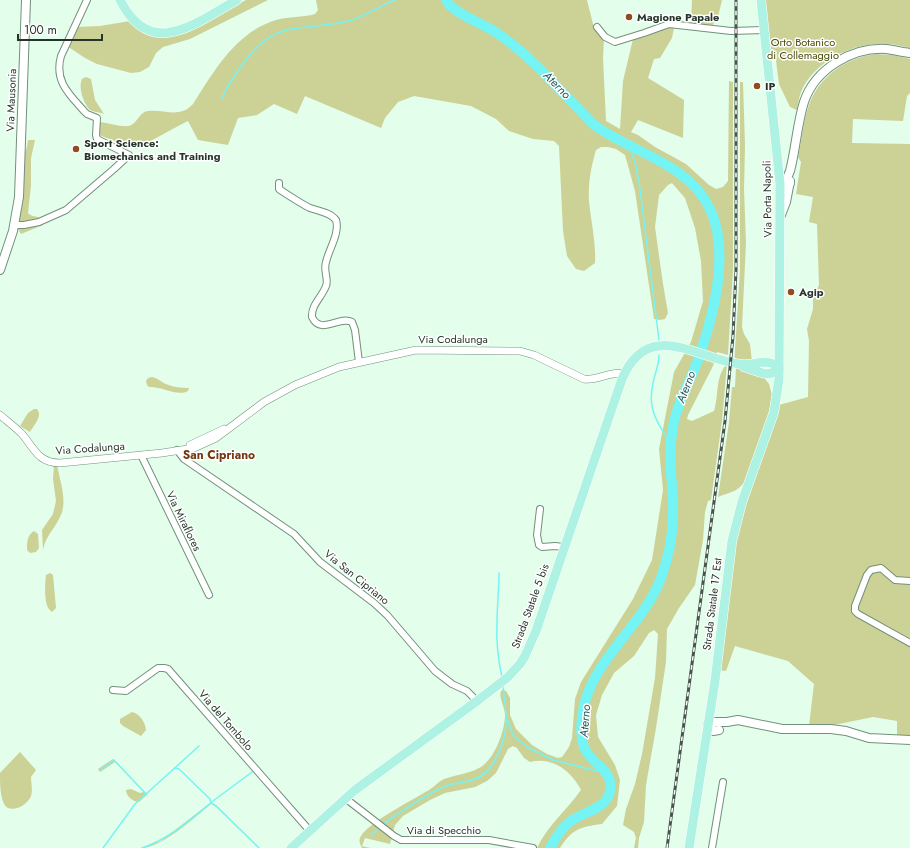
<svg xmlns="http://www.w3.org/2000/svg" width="910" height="848" viewBox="0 0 910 848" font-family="Jost,sans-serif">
	<rect width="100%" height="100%" fill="#e3feeb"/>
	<!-- green -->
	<g fill="#ccd196">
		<polygon points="246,0 268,0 190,39 163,47 156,53 149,67 140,72 131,73 97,64 85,58 67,46 76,27 100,26 130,21 139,29 191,29"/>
		<path d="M316 0H587L593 24 604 39 603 58 606 121 620 129 623 81 633 39 665 27 674 28 672 38 660 58 654 59 648 78 684 100 683 138 638 120 631 132 638 135 655 147 686 164 709 185 716 189 723 187 728 181 729 81 733 82V270L728 355 717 352 713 366 688 415 687 419 692 421 714 411C719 396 715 376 727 364L722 421 711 500 708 501 705 512 703 540 695 585 679 608 667 629 666 662 656 728 646 785 644 822 639 838 638 848H634L636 838 634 832 623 825 626 809 635 784 642 754 655 678 658 634 654 630 649 633 634 656 614 673 602 695 596 715 598 737 615 765 620 780 617 806 602 824C580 827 572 829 560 848H537C547 826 567 810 581 790 572 771 551 756 530 762L524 758 517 748 513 746 508 749 496 773 487 781 475 787 445 793 430 800 403 816 395 825 390 844 365 838 362 846 370 848H362C360 844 358 841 361 836 368 823 414 799 429 790 434 787 438 782 444 779 455 775 468 774 479 768 494 761 505 731 505 715 505 707 497 695 502 690L506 691 510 698V715L516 729 532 745 547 754 558 758 562 757 569 747 572 738 575 699 581 682 633 599 652 560 663 490 659 449 674 372 691 342 703 301 701 261 695 228 685 198 672 183 668 185 659 195 655 227 663 284 668 313 665 319 660 320 654 319 635 191 625 155 616 149 608 147H601L596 150C591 167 588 183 589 201 591 222 596 242 595 263L584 271 576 269 567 256 563 231 559 146 554 141 533 139 509 131 496 119 471 106 414 96 398 102 385 118 381 128 305 96 297 114 274 104 257 115 238 118 228 145 198 140 188 121 180 125 136 149 99 135 100 122C109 123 120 127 129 126 137 124 139 112 148 111 165 109 179 119 193 104 214 71 236 32 276 20 289 16 302 18 315 14L318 10Z"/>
		<polygon points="692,0 722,0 718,17 712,26 691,23"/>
		<path d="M764 0H910V48C902 46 894 44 886 44 854 42 814 61 801 92 799 97 798 104 797 110L790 107 779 84 775 53H771Z"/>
		<path d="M877 54 893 55 910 59V93L907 96 903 121 853 119 852 143 910 144V737L897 736V721L873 717 834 725 809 726 814 684 788 661 735 646 726 671 719 670 735 542 739 525 779 405 808 397 809 341 807 329 813 309V299L819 285 817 224 809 222 813 197 796 194 801 162 798 157C802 140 803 121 809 105 819 76 847 57 877 54Z"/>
		<path d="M86 77 91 79 95 100 104 114C100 112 91 112 89 109 83 102 78 87 82 79Z"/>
		<path d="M740 82H743L745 146 744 189 746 243 742 327 744 334 750 344 752 362 769 384 772 395 769 413 748 477C737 493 735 490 718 497L729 422 732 387H735L736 367 734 366 740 270Z"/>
		<path d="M28 140H35L31 158V185L28 213C35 220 40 212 43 225L21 234 18 229 23 195 24 155 27 147Z"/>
		<path d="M152 377C158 378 161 382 166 384 173 387 181 388 189 388L188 391C177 397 162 386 149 387L147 385 146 381 148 378Z"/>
		<path d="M34 409H37C43 416 34 425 30 432L20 426 28 413Z"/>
		<path d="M54 465H57C60 481 68 502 60 517 54 530 46 535 43 550L42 530 53 514 56 501 53 479Z"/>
		<path d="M34 531 38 534 39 548 36 552 30 553 27 550C27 542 27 535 34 531Z"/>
		<path d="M50 573 53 575 56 608 52 612C43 607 45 584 46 575Z"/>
		<path d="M132 712C140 714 145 722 146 730L141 736 123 726 120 723V719Z"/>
		<path d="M20 752 36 770 31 777C31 783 33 790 31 796 28 805 10 815 4 804 0 795 0 783 0 773Z"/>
		<path d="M113 759 145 792 148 794 139 802C133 802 126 796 126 790L131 789 140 793 144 792 115 762 100 772 98 769Z"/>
		<path d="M178 768 210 799 213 804 216 805 260 848 216 806 211 804C195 817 162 848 141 848L161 841 210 803V799L179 769H177Z"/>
	</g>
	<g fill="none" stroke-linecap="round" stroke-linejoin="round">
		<!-- stream -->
		<g stroke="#75f4f5" stroke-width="1.5">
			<path d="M222 98C227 85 235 75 243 64 275 18 301 32 348 21 365 17 379 6 395 0"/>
			<polyline points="629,146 635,162 639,182 659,340"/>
			<path d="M659 355C659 365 655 373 653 383 647 409 657 422 670 443"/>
			<path d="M499 573C499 590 497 606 497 623 496 641 498 659 502 677"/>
			<polyline points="507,719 513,735 527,747 553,760 601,772 609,778"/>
			<polyline points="175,768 179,769 210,799 211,803 216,806 259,848"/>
			<polyline points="100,770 114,760 146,794"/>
			<polyline points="213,801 252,772"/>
			<path d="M383 824C402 811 422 797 443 787 455 782 470 783 481 776 487 773 490 768 493 763 510 737 507 715 503 686"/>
			<polyline points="371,835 379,828"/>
			<polyline points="103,848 135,804 199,746"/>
			<path d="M142 848C169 839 190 820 212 802"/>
		</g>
		<!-- river -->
		<path stroke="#75f4f5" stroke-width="10" d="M446 0C452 13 484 24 497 33 534 58 562 93 593 124 631 153 688 162 710 209 731 253 713 317 698 360 689 384 675 407 672 433 668 456 672 478 673 501 674 527 670 554 661 578 644 624 594 659 584 706 581 720 579 740 587 753 596 766 614 772 610 791 606 810 584 811 571 821 561 828 556 838 550 848"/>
		<!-- minor casing -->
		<g stroke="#72917b" stroke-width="8">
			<g id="minor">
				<polyline points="597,27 605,37 615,42 644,33 669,24 731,31 764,30"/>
				<path d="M279 183V189C283 192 305 206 310 208 318 211 330 212 336 220 340 233 329 249 326 262 323 271 329 279 326 286 322 297 311 305 312 317 321 336 339 315 352 322L355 330 359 362"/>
				<path d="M15 225H24L39 222 66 210 114 169 129 155 97 139 96 135 97 118 87 114 84 111C69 94 54 81 61 56L87 0"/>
				<polyline points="177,450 184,459 294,534 320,562 374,603 387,615 435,671 452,684 467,691 477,701"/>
				<polyline points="141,455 209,595"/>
				<polyline points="540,509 537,535 539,545 542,547 555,546 564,547"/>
				<polyline points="910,581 895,580 881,568 871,570 867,575 855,606 855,611 858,614 910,643"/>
				<polyline points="113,690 126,691 158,668 164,668 168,669 310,831"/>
				<polyline points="345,798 394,836 401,840 489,840 533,848"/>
				<polyline points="712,848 723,782"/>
			</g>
		</g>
		<!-- tertiary casing -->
		<g stroke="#72917b" stroke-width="8">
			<g id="tertiary">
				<path d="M0 415C7 421 15 427 22 434 34 448 38 463 60 463L162 453 194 448 216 438 264 402 295 385 339 367 416 350 520 351 534 355 584 379C598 381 612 370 625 374"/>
				<polyline points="190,445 224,429"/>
			</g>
		</g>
		<!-- secondary casing -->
		<g stroke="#72917b" stroke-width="10">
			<g id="secondary">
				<path d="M790 183 786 186 780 184 787 178 790 171C796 148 797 124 804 102 815 69 852 47 886 49 894 50 902 52 910 53"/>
				<polyline points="781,215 786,202 790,181"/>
				<polyline points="0,270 13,231 19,197 26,0"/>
				<polyline points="719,730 713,731 708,725 715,722 727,722 738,720 782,729 831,729 846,731 869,738 910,740"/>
			</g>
		</g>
		<!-- primary casing -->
		<g stroke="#fff" stroke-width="10">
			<g id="primary">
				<path d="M120 0C151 61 195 23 237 0"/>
				<path d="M744 367C758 370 767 380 779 368"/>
				<path d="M291 848 355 790 477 701 508 677 520 664 525 656 536 631 622 379C648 318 695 358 739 364 754 367 767 356 779 368"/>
				<polyline points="689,848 715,681 732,541 742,502 774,412 779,379 780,184 761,0"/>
			</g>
		</g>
		<!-- minor -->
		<use href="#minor" stroke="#fff" stroke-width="6"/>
		<!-- tertiary -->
		<use href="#tertiary" stroke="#fff" stroke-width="7"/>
		<!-- secondary -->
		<use href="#secondary" stroke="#fff" stroke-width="8"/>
		<!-- primary -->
		<use href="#primary" stroke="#adf2e2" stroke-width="9"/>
		<!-- rail casing -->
		<g stroke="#47564c" stroke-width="3">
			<polyline id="rail" points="667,848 725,421 733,336 736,270 736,0"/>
		</g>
		<!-- rail -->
		<use href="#rail" stroke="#fff" stroke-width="1.5" stroke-dasharray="4.5" stroke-linecap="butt"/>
	</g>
	<!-- markers -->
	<g fill="#904b21" stroke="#fff" stroke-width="1.5">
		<circle cx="629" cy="17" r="4"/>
		<circle cx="757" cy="86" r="4"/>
		<circle cx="76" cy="149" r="4"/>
		<circle cx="791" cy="292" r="4"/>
	</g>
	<g text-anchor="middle" stroke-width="3" stroke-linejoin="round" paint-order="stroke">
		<!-- poi labels -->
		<g font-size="11" font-weight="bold" fill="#27342b" stroke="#fff" text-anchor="start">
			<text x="637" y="21">Magione Papale</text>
			<text x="765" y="90">IP</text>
			<text x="84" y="147">Sport Science:<tspan x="84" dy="13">Biomechanics and Training</tspan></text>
			<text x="799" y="296">Agip</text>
		</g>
		<!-- park labels -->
		<g font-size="11" fill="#494b05" stroke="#fff">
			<text x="803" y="46">Orto Botanico<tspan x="803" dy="13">di Collemaggio</tspan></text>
		</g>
		<!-- street labels -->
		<g font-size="11" fill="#27342b" stroke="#fff">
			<text transform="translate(11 100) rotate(-88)" y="4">Via Mausonia</text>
			<text transform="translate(767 199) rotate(-91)" y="4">Via Porta Napoli</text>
			<text x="453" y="343">Via Codalunga</text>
			<text transform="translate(90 448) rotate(-4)" y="4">Via Codalunga</text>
			<text transform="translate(184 521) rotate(64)" y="4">Via Miraflores</text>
			<text transform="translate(357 577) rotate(39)" y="4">Via San Cipriano</text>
			<text transform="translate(712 604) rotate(-83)" y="4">Strada Statale 17 Est</text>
			<text transform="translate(530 606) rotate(-70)" y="4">Strada Statale 5 bis</text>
			<text transform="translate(226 720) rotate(49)" y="4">Via del Tombolo</text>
			<text x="444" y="834">Via di Specchio</text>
		</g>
		<!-- water labels -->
		<g font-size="12" font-style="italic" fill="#245b5c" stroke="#fff">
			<text transform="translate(557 85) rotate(45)" y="4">Aterno</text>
			<text transform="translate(686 387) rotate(-69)" y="4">Aterno</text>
			<text transform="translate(585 721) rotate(-86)" y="4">Aterno</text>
		</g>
		<!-- neighbourhood labels -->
		<g font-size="12" font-weight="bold" fill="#753810" stroke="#fff">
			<text x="219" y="459">San Cipriano</text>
		</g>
	</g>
	<!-- scale -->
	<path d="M18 34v6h84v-6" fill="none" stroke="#27342b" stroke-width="2"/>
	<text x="24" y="34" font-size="12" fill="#27342b" stroke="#ffffff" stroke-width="3" paint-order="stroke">100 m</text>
</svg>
